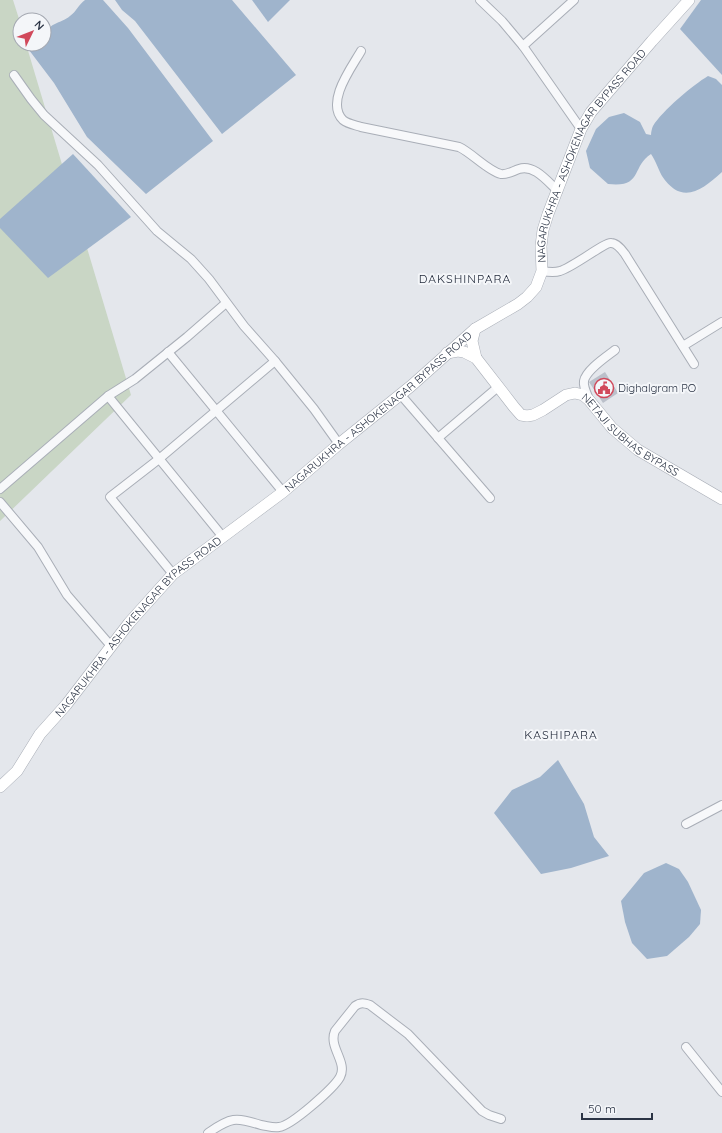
<svg xmlns="http://www.w3.org/2000/svg" width="722" height="1133" viewBox="0 0 722 1133" font-family="Quicksand,sans-serif">
	<rect width="100%" height="100%" fill="#e4e7ec"/>
	<!-- green -->
	<polygon fill="#c9d6c5" points="0,0 13,0 20,22 20,44 26,44 131,395 0,521"/>
	<!-- water -->
	<g fill="#9fb4cc">
		<path d="M85 0H103L128 28 213 141 146 194 87 137 54 83 29 50 35 44H44V33C54 21 60 24 70 16 76 12 79 4 85 0Z"/>
		<polygon points="115,0 232,0 296,75 222,134 135,21 122,10"/>
		<polygon points="252,0 290,0 268,22"/>
		<polygon points="701,0 722,0 722,75 680,29"/>
		<path d="M708 76 716 79 722 85V172C702 190 682 206 662 176 658 169 656 161 651 154 631 167 643 188 608 184L590 168 586 151 596 129 609 117 624 113 640 122 646 134 651 135C651 132 652 128 653 126 662 111 693 85 708 76Z"/>
		<polygon points="73,154 131,217 48,278 0,228 0,219"/>
		<polygon points="558,760 584,804 594,837 609,856 571,868 541,874 494,813 512,790 540,777"/>
		<polygon points="666,863 679,869 688,882 701,910 700,924 689,937 667,956 647,959 632,943 625,922 621,901 644,873"/>
	</g>
	<!-- building -->
	<polygon fill="#bbc0ca" points="605,372 618,393 603,403 589,382"/>
	<g fill="none" stroke-linecap="round" stroke-linejoin="round">
		<!-- street casing -->
		<g stroke="#a9aeb7" stroke-width="10">
			<g id="street">
				<polyline points="480,0 502,21 523,46 581,129"/>
				<polyline points="523,46 574,0"/>
				<path d="M361 51C352 67 325 102 343 120 348 124 355 125 361 127L459 147C472 153 488 171 501 174 507 175 513 171 519 169 534 164 547 181 558 191"/>
				<polyline points="14,75 31,99 44,115 98,165 157,231 191,259 209,279 244,326 275,361 314,409 339,444"/>
				<path d="M542 271C548 272 554 273 560 271 572 268 605 242 611 243 617 243 622 250 625 254L694 364"/>
				<polyline points="683,346 722,322"/>
				<polyline points="168,352 283,492"/>
				<polyline points="400,394 490,498"/>
				<polyline points="108,396 223,537"/>
				<path d="M589 399C587 394 583 387 584 381 586 370 606 357 615 350"/>
				<polyline points="438,438 498,387"/>
				<polyline points="0,489 108,396 135,379 187,337 226,303"/>
				<polyline points="0,502 38,547 67,595 111,646"/>
				<polyline points="173,574 110,497 159,459 275,361"/>
				<polyline points="686,824 722,805"/>
				<polyline points="686,1047 722,1092"/>
				<path d="M208 1133C231 1117 235 1117 261 1125 268 1126 273 1128 279 1127 291 1126 334 1088 340 1077 348 1062 328 1047 335 1031L355 1006C361 1002 364 1003 370 1005L408 1034 482 1111 489 1115 501 1119"/>
			</g>
		</g>
		<!-- secondary casing -->
		<g stroke="#a9aeb7" stroke-width="12">
			<g id="secondary">
				<polyline points="475,329 472,341 476,358"/>
				<path id="s1" d="M447 353 458 351 464 352 476 358 514 407 521 415 527 416 533 415 543 410 566 395 575 393 583 395 589 400 612 428 638 450 722 499"/>
				<path id="s2" d="M0 787 17 771 40 734 66 705 129 623 173 574 283 492 339 444 411 386 475 329 518 304 527 297 536 287 542 271 541 246 543 230 548 214 581 129 591 112 652 41 689 0"/>
			</g>
		</g>
		<!-- street -->
		<use href="#street" stroke="#f7f8fa" stroke-width="8"/>
		<!-- secondary -->
		<use href="#secondary" stroke="#fff" stroke-width="11"/>
	</g>
	<!-- icons -->
	<defs>
		<g id="civic-ring" transform="scale(1)"><circle r="9.5" fill="#f4f6f9" stroke="#d1495b" stroke-width="1.5"/><path d="M-.6-6.5H3V-4.5H.6V-3L4-1V1h2V6H-6V1h2V-1L-.6-3ZM-1.2 2.5V6h2.4V2.5Z" fill="#d1495b"/></g>
	</defs>
	<g fill-rule="evenodd">
		<use href="#civic-ring" x="604" y="388"/>
	</g>
	<g text-anchor="middle" stroke-width="4" stroke-linejoin="round" paint-order="stroke">
		<!-- street labels -->
		<g font-size="11" fill="#2b3445" stroke="#f4f6f9">
			<text dy="4" stroke="none"><textPath href="#s2" startOffset="885">NAGARUKHRA - ASHOKENAGAR BYPASS ROAD</textPath></text>
			<text dy="4" stroke="none"><textPath href="#s2" startOffset="537">NAGARUKHRA - ASHOKENAGAR BYPASS ROAD</textPath></text>
			<text dy="4" stroke="none"><textPath href="#s1" startOffset="234">NETAJI SUBHAS BYPASS</textPath></text>
			<text dy="4" stroke="none"><textPath href="#s2" startOffset="213">NAGARUKHRA - ASHOKENAGAR BYPASS ROAD</textPath></text>
		</g>
		<!-- poi labels -->
		<g font-size="11" fill="#2b3445" stroke="#f4f6f9" text-anchor="start">
			<text x="618" y="392">Dighalgram PO</text>
		</g>
		<!-- neighbourhood labels -->
		<g font-size="12" letter-spacing="1" fill="#1d2536" stroke="#f4f6f9">
			<text x="465" y="283">DAKSHINPARA</text>
			<text x="561" y="739">KASHIPARA</text>
		</g>
	</g>
	<!-- north arrow -->
	<g transform="translate(32 32) rotate(47)"><circle r="19" fill="#f4f6f9" stroke="#a4a8b1"/>
	<path d="M0-3L7 15L0 10L-7 15Z" fill="#d1495b"/>
	<text y="-6" font-size="11" font-weight="bold" text-anchor="middle" fill="#2b3445">N</text>
	</g>
	<!-- scale -->
	<path d="M582 1113v6h70v-6" fill="none" stroke="#2b3445" stroke-width="2"/>
	<text x="588" y="1113" font-size="12" fill="#2b3445" stroke="#f4f6f9" stroke-width="3" paint-order="stroke">50 m</text>
</svg>
